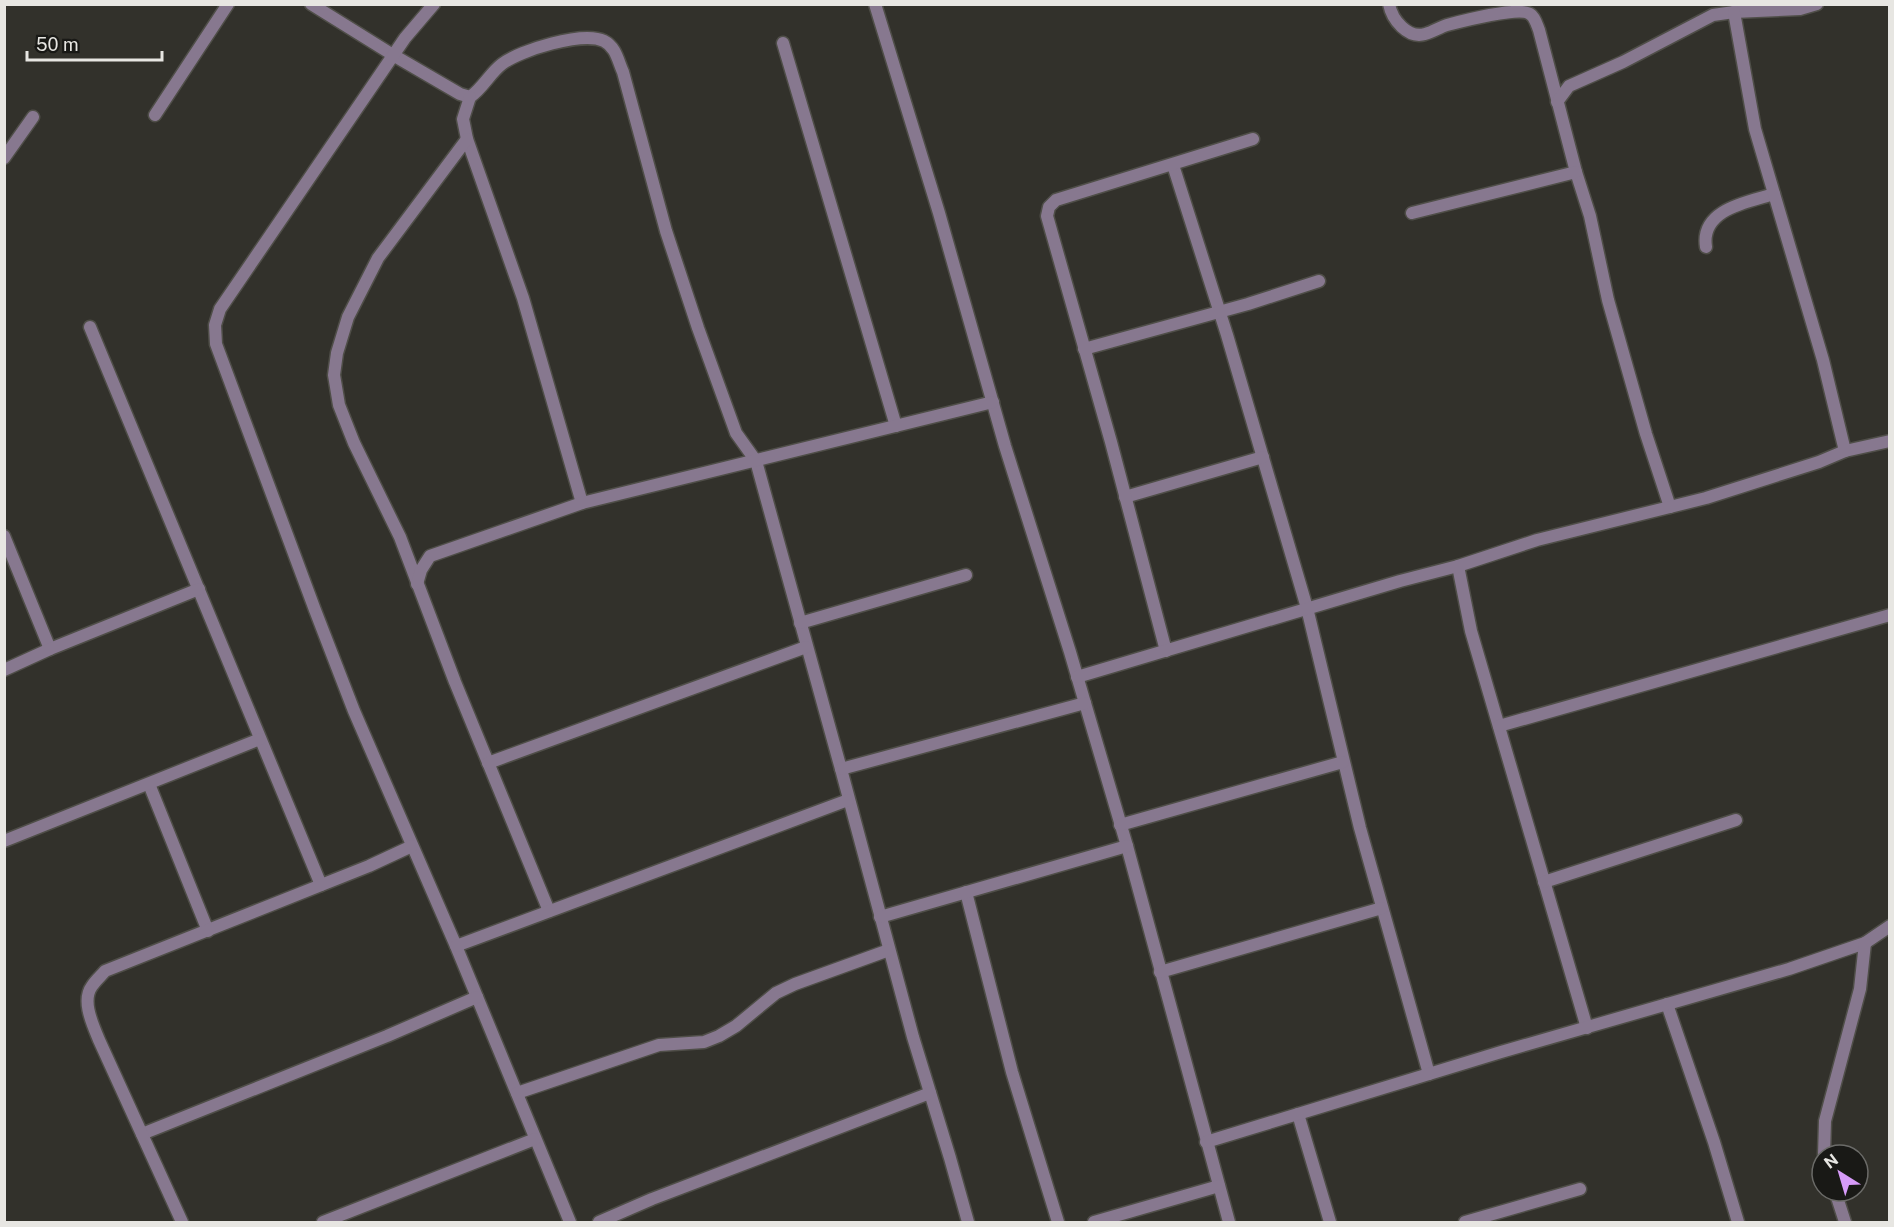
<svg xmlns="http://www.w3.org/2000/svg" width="1894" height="1227" viewBox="0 0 1894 1227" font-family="'Public Sans',sans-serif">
	<rect width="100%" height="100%" fill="#32312b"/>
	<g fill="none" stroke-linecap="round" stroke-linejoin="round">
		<!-- street casing -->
		<g stroke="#4f4e48" stroke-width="15">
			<g id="street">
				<path d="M311 4 393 55 460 94 470 97C483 88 490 73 502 64 520 50 583 31 604 41 616 47 618 61 623 72L666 231 698 328 736 433 756 461 841 769 913 1037 950 1158 968 1222"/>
				<polyline points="434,4 405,38 220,309 215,325 216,344 315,610 354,711 456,946 570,1222"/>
				<polyline points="875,4 939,213 1005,446 1070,652 1127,846 1229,1222"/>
				<path d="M1389 4C1392 20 1408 39 1425 34 1433 32 1440 27 1447 25 1462 21 1520 6 1530 14 1535 17 1537 25 1539 30L1576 172 1590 216 1608 300 1646 434 1670 507"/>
				<polyline points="783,43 896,426"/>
				<polyline points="470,97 463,119 467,139 523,298 582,503"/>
				<polyline points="1557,102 1569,86 1623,62 1713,15 1734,12 1800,9 1817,4"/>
				<polyline points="155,115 228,4"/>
				<polyline points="467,139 378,258 348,317 337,353 334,375 339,405 354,443 400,537 455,682 549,911"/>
				<polyline points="4,158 33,117"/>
				<polyline points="1173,165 1227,335 1307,608 1360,828 1429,1074"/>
				<polyline points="1412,213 1576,172"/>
				<path d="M1706 247C1700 209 1748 202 1774 194"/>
				<polyline points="90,327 321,885"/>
				<polyline points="1084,349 1248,304 1319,281"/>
				<polyline points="1845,451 1890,441"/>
				<polyline points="1125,497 1263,457"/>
				<polyline points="4,536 50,649"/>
				<polyline points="1458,566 1471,631 1587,1028"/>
				<polyline points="417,584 421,570 430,556 582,503 993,402"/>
				<polyline points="800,623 966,575"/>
				<polyline points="1166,651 1111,442 1047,216 1049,207 1056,200 1253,139"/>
				<polyline points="4,670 50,649 199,589"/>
				<polyline points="1077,677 1400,581 1458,566 1537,540 1706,498 1819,462 1845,451 1823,360 1755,129 1734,12"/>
				<polyline points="1499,726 1890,615"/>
				<polyline points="488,763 806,647"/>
				<polyline points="841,769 1085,703"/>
				<polyline points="149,784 208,931"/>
				<polyline points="1120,825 1343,762"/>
				<polyline points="4,841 260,739"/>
				<polyline points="1544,882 1736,820"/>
				<polyline points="966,892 1012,1072 1058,1222"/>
				<polyline points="880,917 1127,846"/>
				<polyline points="456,946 848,800"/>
				<polyline points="1160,972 1382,908"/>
				<polyline points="1667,1004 1714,1142 1738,1222"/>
				<polyline points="517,1093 659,1045 704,1042 719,1036 736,1026 776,993 795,984 889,950"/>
				<polyline points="1298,1114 1330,1222"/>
				<polyline points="142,1134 387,1036 477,997"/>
				<polyline points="1206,1142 1501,1052 1789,969 1865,943 1890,926"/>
				<polyline points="1824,1155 1825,1121 1860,989 1865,943"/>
				<polyline points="1835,1191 1845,1222"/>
				<path d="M182 1222 99 1040C93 1025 81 1001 92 986 96 980 101 976 105 971L369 866 412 846"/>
				<polyline points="323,1222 535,1139"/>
				<polyline points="599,1222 652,1199 930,1093"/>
				<polyline points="1094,1222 1219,1186"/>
				<polyline points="1465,1222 1580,1189"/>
			</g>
		</g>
		<!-- street -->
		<use href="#street" stroke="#87788f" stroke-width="12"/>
	</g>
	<!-- border -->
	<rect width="1894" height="1227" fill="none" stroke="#e7e6e2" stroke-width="12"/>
	<!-- north arrow -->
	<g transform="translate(1840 1173) rotate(323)"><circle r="28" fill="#191916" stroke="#6b6b68" stroke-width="1.5"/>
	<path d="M0-4.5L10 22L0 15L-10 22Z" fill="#d79bf9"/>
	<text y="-9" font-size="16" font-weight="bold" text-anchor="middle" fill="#e7e6e2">N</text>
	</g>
	<!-- scale -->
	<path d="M27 51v9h135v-9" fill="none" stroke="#e7e6e2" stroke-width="3"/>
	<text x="36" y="51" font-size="18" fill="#e7e6e2" stroke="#191916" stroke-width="4.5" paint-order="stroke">50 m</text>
</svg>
